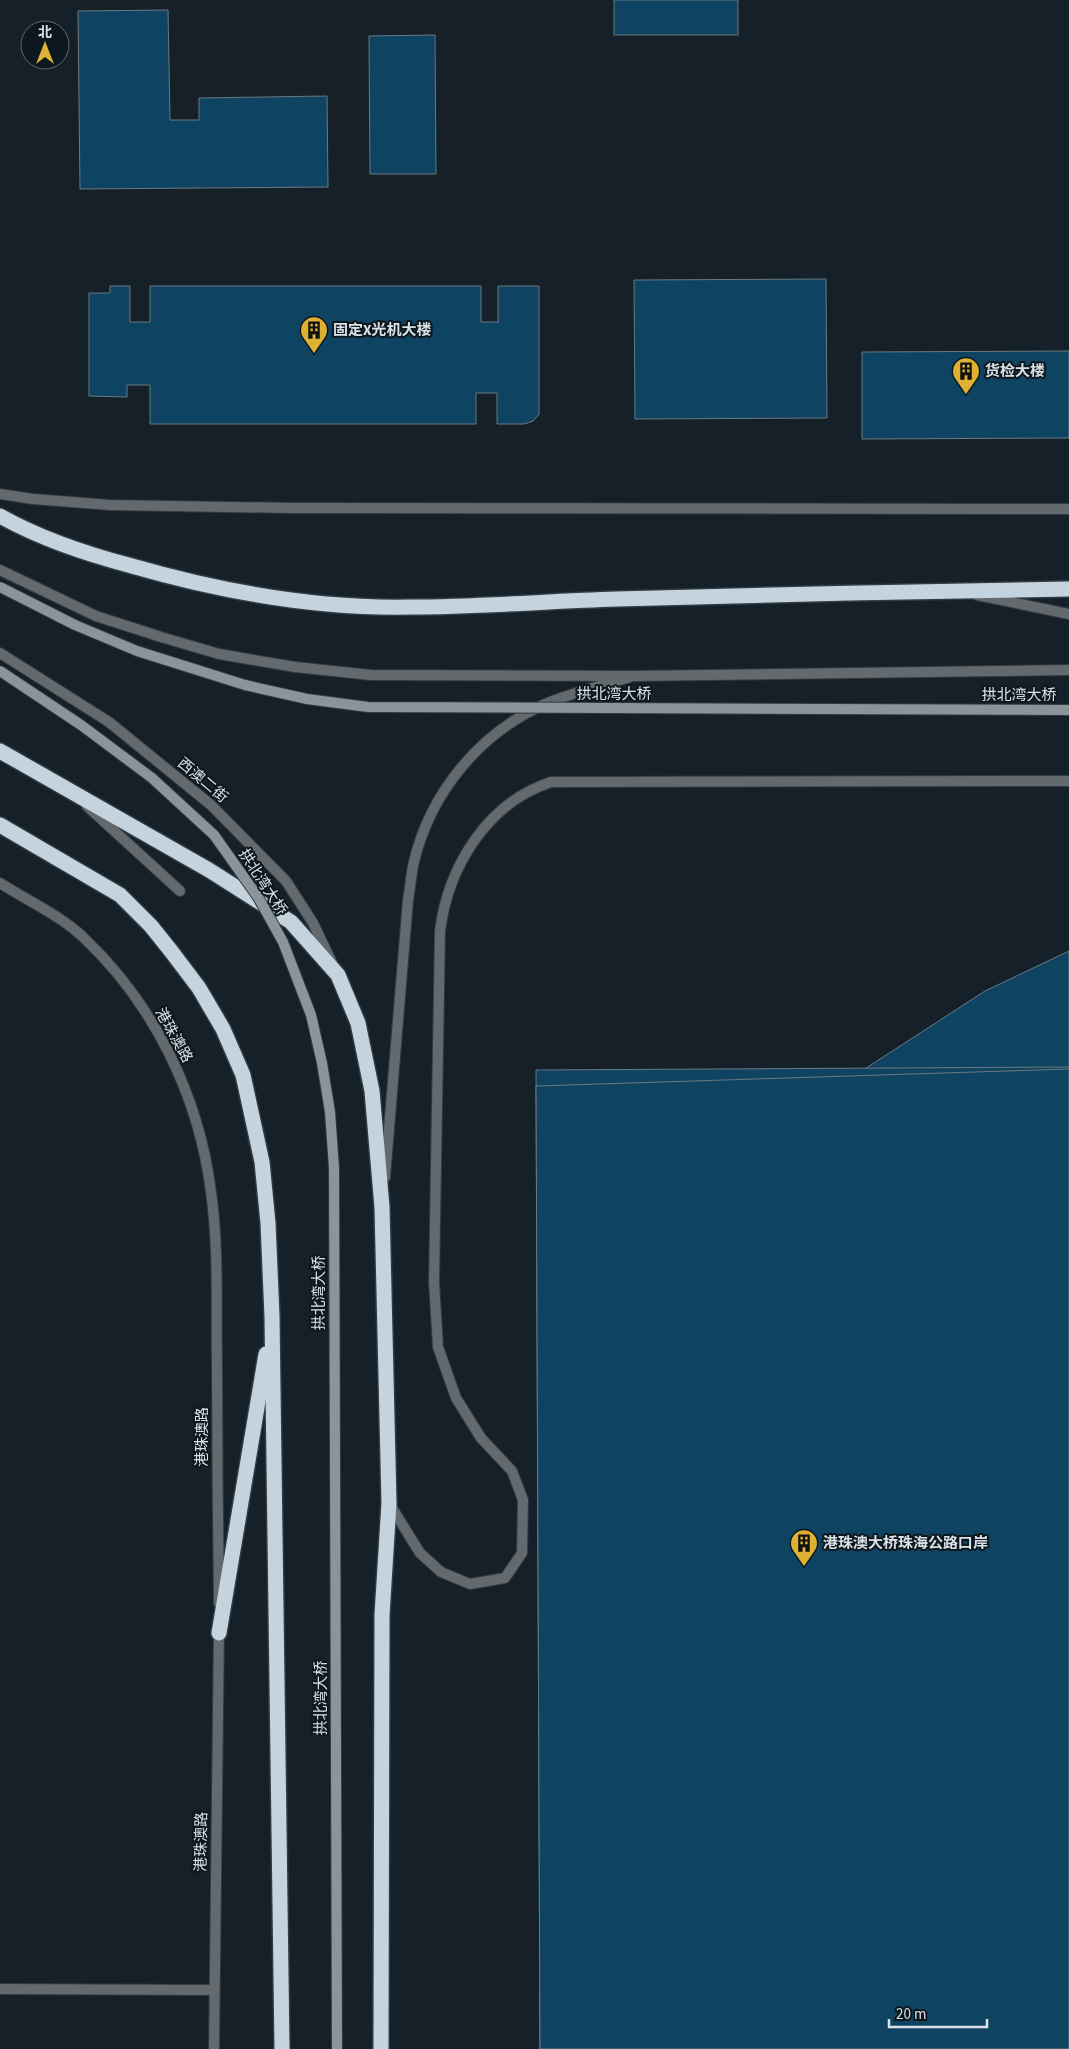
<svg xmlns="http://www.w3.org/2000/svg" width="1069" height="2049" viewBox="0 0 1069 2049" font-family="'Source Sans 3','Noto Sans SC',sans-serif">
	<rect width="100%" height="100%" fill="#152028"/>
	<!-- building -->
	<g fill="#0e4461" stroke="#6c7982">
		<rect x="614" y="0" width="124" height="35"/>
		<polygon points="168,10 170,120 199,120 199,98 327,96 328,187 80,189 78,11"/>
		<polygon points="435,35 436,174 370,174 369,36"/>
		<polygon points="826,279 827,418 635,419 634,280"/>
		<polygon points="110,286 130,286 130,322 150,322 150,286 481,286 481,322 498,322 498,286 539,286 539,414 533,421 524,424 497,424 497,393 476,393 476,424 150,424 150,385 127,385 127,397 89,396 89,293 110,293"/>
		<polygon points="1069,351 1069,438 862,439 862,352"/>
		<polygon points="1069,951 1069,2049 749,2049 714,2012 678,1966 650,1917 621,1857 602,1803 591,1760 575,1667 575,1570 581,1516 591,1467 604,1419 620,1372 637,1333 665,1284 697,1238 768,1156 860,1072 985,991"/>
		<polygon points="1069,1067 1069,2049 540,2049 536,1070"/>
		<polygon points="1069,1069 1069,2049 540,2049 536,1086"/>
	</g>
	<g fill="none" stroke-linecap="round" stroke-linejoin="round">
		<!-- lane casing -->
		<g stroke="#313b43" stroke-width="12">
			<g id="lane">
				<polyline points="0,494 33,499 110,505 294,508 1069,509"/>
				<polyline points="977,595 1069,614"/>
				<polyline points="87,806 180,891"/>
				<path d="M385 1177 408 900C410 889 411 877 413 866 429 793 481 730 550 702 575 692 604 685 630 677"/>
				<path d="M389 1503 420 1553 441 1572 470 1584 505 1578 522 1553 523 1500 512 1471 481 1438 456 1398 438 1347 434 1282 440 931C448 867 487 803 551 782L1069 781"/>
			</g>
		</g>
		<!-- street casing -->
		<g stroke="#313b43" stroke-width="12">
			<g id="street">
				<polyline points="0,570 96,616 161,637 219,654 295,667 371,675 633,676 1069,670"/>
				<polyline points="0,653 109,722 211,805 286,881 313,923 332,963"/>
				<path d="M0 883C28 901 60 915 84 938 154 1004 199 1096 211 1192 219 1249 216 1308 217 1365 217 1444 218 1524 219 1603"/>
				<polyline points="0,1989 213,1990"/>
				<polyline points="214,2049 219,1627"/>
			</g>
		</g>
		<!-- highway casing -->
		<g stroke="#313b43" stroke-width="18">
			<g id="highway">
				<path d="M0 516C41 539 86 554 132 566 222 592 317 609 411 607 480 607 549 601 617 599 768 595 918 591 1069 589"/>
				<polyline points="0,751 209,870 291,922 338,975 358,1023 372,1091 382,1207 389,1503 382,1615 381,2049"/>
				<polyline points="0,825 120,895 151,926 171,951 199,988 223,1029 243,1075 262,1162 268,1223 272,1316 282,2049"/>
				<polyline points="219,1633 266,1354"/>
			</g>
		</g>
		<!-- lane -->
		<use href="#lane" stroke="#63696d" stroke-width="10"/>
		<!-- street -->
		<use href="#street" stroke="#63696d" stroke-width="10"/>
		<!-- highway -->
		<use href="#highway" stroke="#c4d3dd" stroke-width="15"/>
		<!-- secondary-bridge casing -->
		<g stroke="#313b43" stroke-width="12" stroke-linecap="butt">
			<g id="secondary-bridge">
				<polyline points="0,587 75,625 137,651 245,685 307,699 368,707 1069,710"/>
				<polyline points="0,671 81,725 152,778 214,835 258,897 283,942 311,1015 322,1063 330,1112 334,1168 337,2049"/>
			</g>
		</g>
		<!-- secondary-bridge -->
		<use href="#secondary-bridge" stroke="#8a949a" stroke-width="10"/>
	</g>
	<!-- icons -->
	<defs>
		<g id="building-pin" transform="scale(1.4375)"><path d="M0 17L-7.5 6A9.5 9.5 0 1 1 7.5 6Z" fill="#deb133" stroke="#0c171e"/><path d="M-4-6H4V6H1V3H-1V6H-4ZM-2.5-4.3h1.7v1.8h-1.7ZM.8-4.3h1.7v1.8H.8ZM-2.5-1h1.7V.8h-1.7ZM.8-1h1.7V.8H.8Z" fill="#111"/></g>
	</defs>
	<g fill-rule="evenodd">
		<use href="#building-pin" x="314" y="330"/>
		<use href="#building-pin" x="966" y="371"/>
		<use href="#building-pin" x="804" y="1543"/>
	</g>
	<g text-anchor="middle" stroke-width="4" stroke-linejoin="round" paint-order="stroke">
		<!-- poi labels -->
		<g font-size="15" font-weight="bold" fill="#dae1e6" stroke="#0c171e" text-anchor="start">
			<text x="333" y="335">固定X光机大楼</text>
			<text x="985" y="376">货检大楼</text>
			<text x="823" y="1548">港珠澳大桥珠海公路口岸</text>
		</g>
		<!-- street labels -->
		<g font-size="15" fill="#dae1e6" stroke="#0c171e">
			<text x="614" y="699">拱北湾大桥</text>
			<text x="1019" y="700">拱北湾大桥</text>
			<text transform="translate(203 780) rotate(40)" y="5">西澳二街</text>
			<text transform="translate(263 882) rotate(57)" y="5">拱北湾大桥</text>
			<text transform="translate(174 1035) rotate(61)" y="5">港珠澳路</text>
			<text transform="translate(319 1293) rotate(-90)" y="5">拱北湾大桥</text>
			<text transform="translate(202 1437) rotate(-90)" y="5">港珠澳路</text>
			<text transform="translate(321 1698) rotate(-90)" y="5">拱北湾大桥</text>
			<text transform="translate(201 1842) rotate(-89)" y="5">港珠澳路</text>
		</g>
	</g>
	<!-- north arrow -->
	<g transform="translate(45 45)"><circle r="24" fill="#0c171e" stroke="#5e686e"/>
	<path d="M0-4L9 19L0 12L-9 19Z" fill="#deb133"/>
	<text y="-8" font-size="14" font-weight="bold" text-anchor="middle" fill="#dae1e6">北</text>
	</g>
	<!-- scale -->
	<path d="M889 2019v8h98v-8" fill="none" stroke="#dae1e6" stroke-width="2.5"/>
	<text x="896" y="2019" font-size="15" fill="#dae1e6" stroke="#0c171e" stroke-width="4" paint-order="stroke">20 m</text>
</svg>
